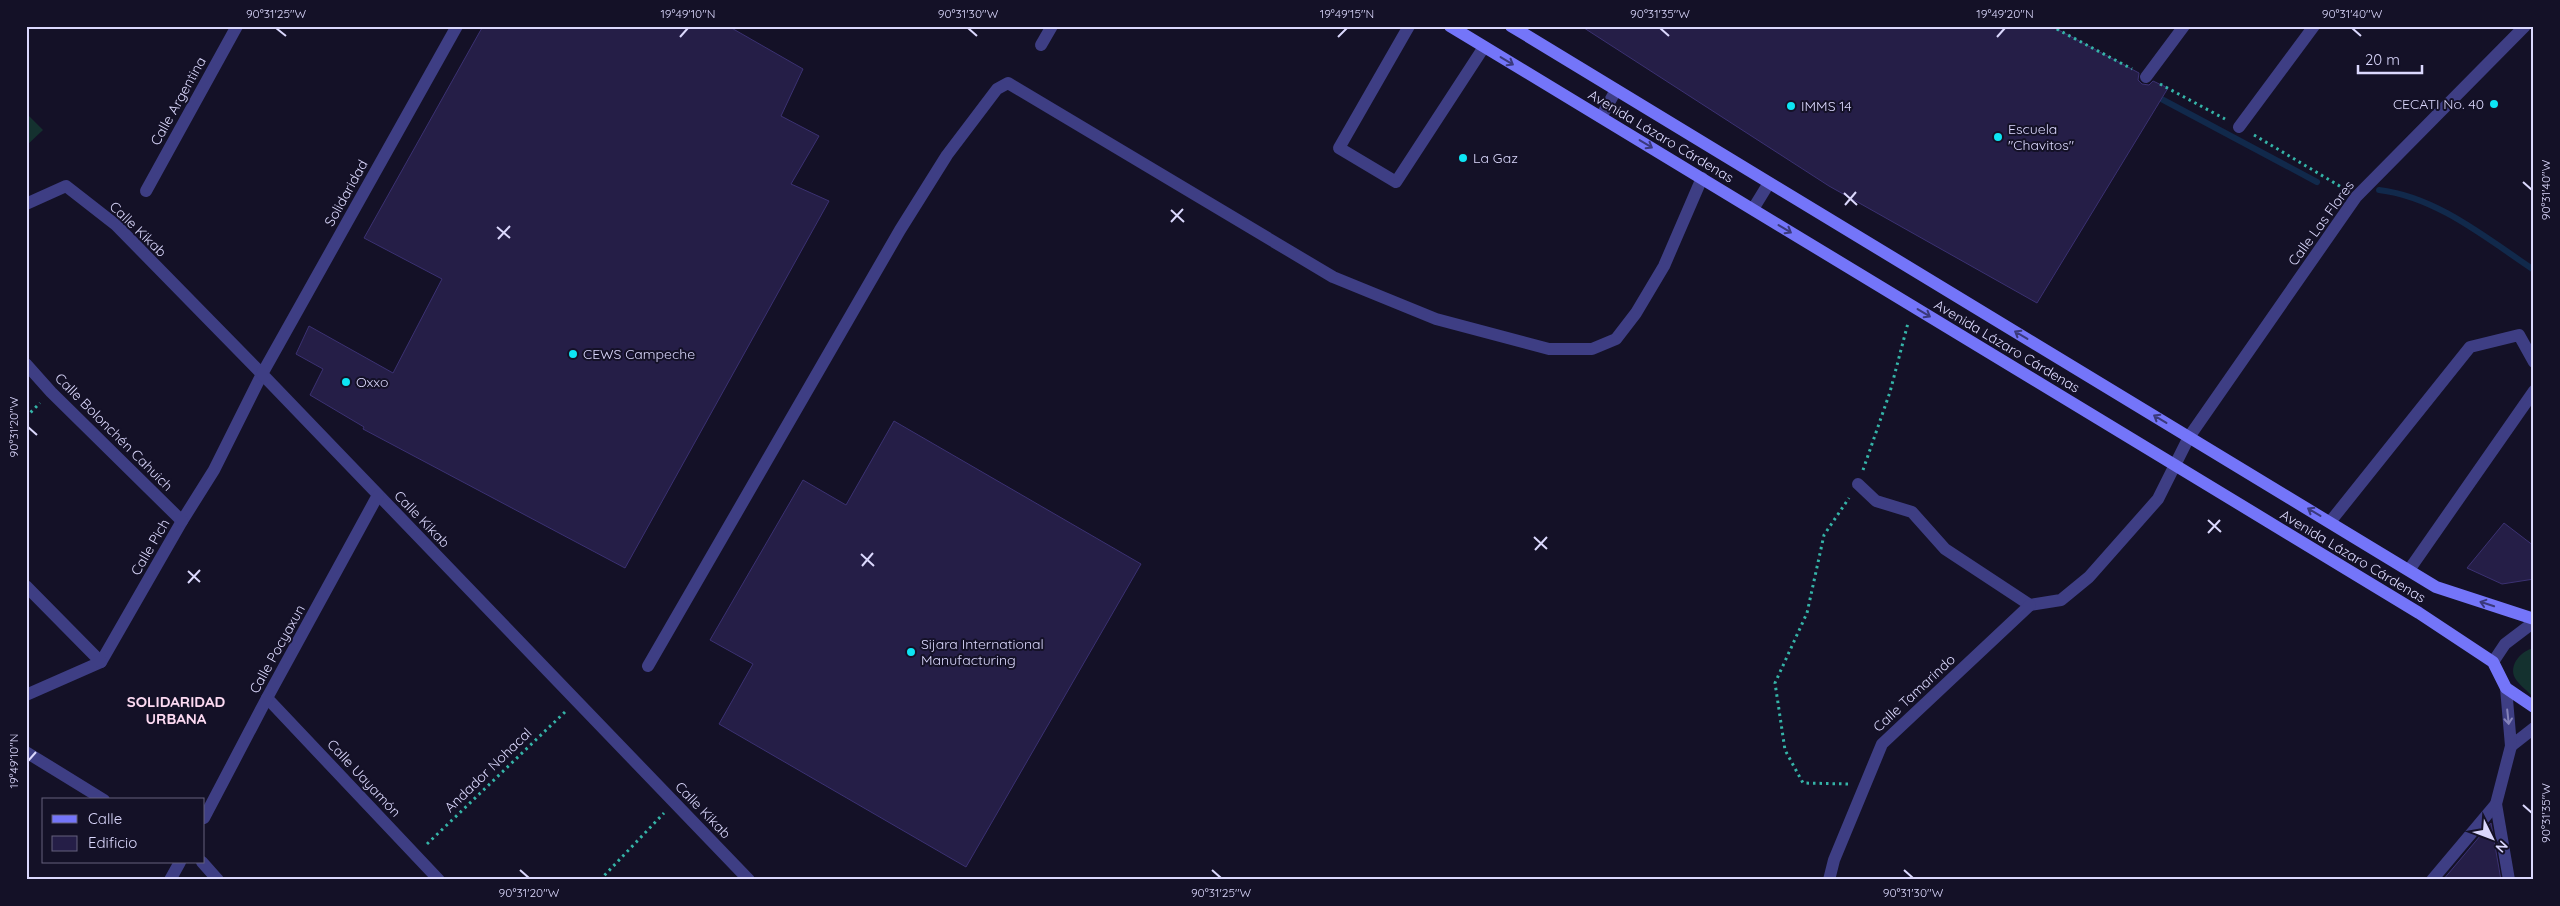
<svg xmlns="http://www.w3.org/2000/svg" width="2560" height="906" viewBox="0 0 2560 906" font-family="Quicksand,sans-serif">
	<rect width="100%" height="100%" fill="#141127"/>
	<!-- green -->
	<g fill="#14312f">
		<polygon points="26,113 43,130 26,146"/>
		<path d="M2534 648V698C2529 692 2518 684 2515 678 2508 665 2522 650 2534 648Z"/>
	</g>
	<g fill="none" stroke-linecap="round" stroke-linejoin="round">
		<!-- stream -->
		<g stroke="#11294b" stroke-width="6">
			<polyline points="2154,95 2317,182"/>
			<path d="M2379 190C2437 197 2486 238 2534 270"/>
		</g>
	</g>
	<!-- building -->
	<g fill="#251e47" stroke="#3b3172">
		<polygon points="483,26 728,26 803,69 781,116 819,136 791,184 829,201 625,568 363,429 364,427 310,395 323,369 296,354 309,326 393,373 442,279 364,238"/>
		<polygon points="1581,26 2051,26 2139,73 2138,80 2142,84 2149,85 2153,81 2168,88 2037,303 1829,186"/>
		<polygon points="894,421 1141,564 966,867 719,724 753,664 710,640 803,480 846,505"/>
		<polygon points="2504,523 2534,546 2534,579 2502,584 2467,568"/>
		<polygon points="2491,823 2501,880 2443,880"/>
	</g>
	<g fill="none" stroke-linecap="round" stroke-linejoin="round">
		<!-- path -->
		<g stroke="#35b4a8" stroke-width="3" stroke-dasharray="2.5 4" stroke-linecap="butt">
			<polyline points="2051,26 2132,69"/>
			<polyline points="2160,84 2225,119"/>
			<polyline points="2254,135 2343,188"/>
			<polyline points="26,417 40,403"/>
			<polyline points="1863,470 1890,392 1908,323"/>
			<polyline points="1848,784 1803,783 1785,750 1775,683 1807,613 1824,535 1849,498"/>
			<polyline points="427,844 565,712"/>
			<polyline points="600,880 664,813"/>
		</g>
		<!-- service -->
		<g stroke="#3e3e84" stroke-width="12">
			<polyline points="1409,26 1339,148 1396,182 1484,47"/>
			<polyline points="1041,45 1052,26"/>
			<polyline points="2330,522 2470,347 2519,335 2534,362"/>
			<polyline points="2409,570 2534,391"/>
			<polyline points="648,666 900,230 947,155 997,89 1008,83 1333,277 1436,319 1549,349 1592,349 1616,339 1636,313 1664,266 1702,178"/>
		</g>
		<!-- minor -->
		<g stroke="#3e3e84" stroke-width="12">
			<polyline points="2146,77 2184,26"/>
			<polyline points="2239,127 2314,26"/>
			<polyline points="146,191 237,26"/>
			<polyline points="26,204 66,186 116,225 262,374 214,470 182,521 101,662 26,695"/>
			<polyline points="26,364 51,392 182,521"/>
			<polyline points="1858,484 1876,501 1912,512 1945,549 2030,605 2061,600 2089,577 2158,499 2189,437 2356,197 2525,26"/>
			<polyline points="26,586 101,662"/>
			<polyline points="267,698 439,880"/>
			<polyline points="26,752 104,800"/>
			<polyline points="2496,804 2509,880"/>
			<polyline points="202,862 218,880"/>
			<polyline points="1829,880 1834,860 1882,744 2030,605"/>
		</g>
		<!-- tertiary -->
		<g stroke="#3e3e84" stroke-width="12">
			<polyline points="457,26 262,374 749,880"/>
			<polyline points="1601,117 1616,90"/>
			<polyline points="1753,209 1769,183"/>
			<polyline points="2493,662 2505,644 2534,622"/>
			<polyline points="2511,746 2534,728"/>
			<polyline points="204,818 267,698 378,495"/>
			<polyline points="170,880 180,862"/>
			<polyline points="2432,880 2496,804 2511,746 2506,688"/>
		</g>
		<!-- secondary -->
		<g stroke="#7475f9" stroke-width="12">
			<polyline points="1450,26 2419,613 2493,662 2506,688 2534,707"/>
			<polyline points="1511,26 2436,587 2534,619"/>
		</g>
	</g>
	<!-- one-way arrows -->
	<defs><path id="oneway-shaft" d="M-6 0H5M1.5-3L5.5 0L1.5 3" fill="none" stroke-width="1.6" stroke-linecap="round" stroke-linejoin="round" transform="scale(1.25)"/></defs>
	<g stroke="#3a397b">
		<use href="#oneway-shaft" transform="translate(1507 61) rotate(31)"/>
		<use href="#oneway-shaft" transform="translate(1646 144) rotate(31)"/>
		<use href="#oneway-shaft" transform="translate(1785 229) rotate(31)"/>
		<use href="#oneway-shaft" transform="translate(1924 313) rotate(31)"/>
		<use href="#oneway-shaft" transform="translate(2021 335) rotate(-149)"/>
		<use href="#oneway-shaft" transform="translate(2160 419) rotate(-149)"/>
		<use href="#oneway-shaft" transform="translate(2314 512) rotate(-149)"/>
		<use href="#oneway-shaft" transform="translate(2487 604) rotate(-162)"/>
	</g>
	<use stroke="#8583ba" href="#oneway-shaft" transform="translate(2508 717) rotate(84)"/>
	<!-- ticks -->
	<path fill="none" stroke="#dbd8fd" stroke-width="2" d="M276 28 286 36M968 28 977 36M1660 28 1669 36M2352 28 2361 36M680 37 688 28M1338 37 1347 28M1997 37 2005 28M2523 182 2532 190M1844 193 1857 205M1845 205 1856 192M1171 210 1184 222M1171 222 1183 209M497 227 510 238M498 239 510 226M28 427 37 435M2208 520 2221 532M2208 533 2220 520M1534 537 1547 549M1535 550 1547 537M861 554 874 566M862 566 873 553M188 571 200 582M188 583 200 570M28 761 36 752M2523 805 2532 813M520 870 529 878M1212 870 1221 878M1904 870 1913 878"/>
	<!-- markers -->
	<g fill="#0de5f4" stroke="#141127" stroke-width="2">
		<circle cx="2494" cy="104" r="5"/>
		<circle cx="1791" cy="106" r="5"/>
		<circle cx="1998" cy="137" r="5"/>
		<circle cx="1463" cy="158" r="5"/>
		<circle cx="573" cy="354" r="5"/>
		<circle cx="346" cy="382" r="5"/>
		<circle cx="911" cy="652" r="5"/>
	</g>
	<g text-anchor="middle" stroke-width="4" stroke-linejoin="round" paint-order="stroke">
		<!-- street labels -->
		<g font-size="14" fill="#dbd8fd" stroke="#141127">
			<text transform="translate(178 101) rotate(-61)" y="5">Calle Argentina</text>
			<text transform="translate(1661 136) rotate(31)" y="5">Avenida Lázaro Cárdenas</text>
			<text transform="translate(346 193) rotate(-61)" y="5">Solidaridad</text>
			<text transform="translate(2321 223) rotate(-54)" y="5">Calle Las Flores</text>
			<text transform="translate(138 229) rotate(44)" y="5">Calle Kikab</text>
			<text transform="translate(2007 346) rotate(31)" y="5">Avenida Lázaro Cárdenas</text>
			<text transform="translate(114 432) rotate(45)" y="5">Calle Bolonchén Cahuich</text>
			<text transform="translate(422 519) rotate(46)" y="5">Calle Kikab</text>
			<text transform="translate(150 547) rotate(-60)" y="5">Calle Pich</text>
			<text transform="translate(2353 556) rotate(31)" y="5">Avenida Lázaro Cárdenas</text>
			<text transform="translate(277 649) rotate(-61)" y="5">Calle Pocyaxun</text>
			<text transform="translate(1914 693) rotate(-43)" y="5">Calle Tamarindo</text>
			<text transform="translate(488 770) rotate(-44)" y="5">Andador Nohacal</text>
			<text transform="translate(364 778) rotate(47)" y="5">Calle Uayamón</text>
			<text transform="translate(703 810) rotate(46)" y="5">Calle Kikab</text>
		</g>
		<!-- poi labels -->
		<g font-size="14" fill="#dbd8fd" stroke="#141127" text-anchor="start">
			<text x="2484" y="109" text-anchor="end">CECATI No. 40</text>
			<text x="1801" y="111">IMMS 14</text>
			<text x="2008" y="134">Escuela<tspan x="2008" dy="16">"Chavitos"</tspan></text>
			<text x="1473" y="163">La Gaz</text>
			<text x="583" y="359">CEWS Campeche</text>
			<text x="356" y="387">Oxxo</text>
			<text x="921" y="649">Sijara International<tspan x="921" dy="16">Manufacturing</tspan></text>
		</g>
		<!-- neighbourhood labels -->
		<g font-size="15" font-weight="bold" fill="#fddaf2" stroke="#141127">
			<text x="176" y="707">SOLIDARIDAD<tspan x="176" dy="17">URBANA</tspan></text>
		</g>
	</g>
	<!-- border -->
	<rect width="2560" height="906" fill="none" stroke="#141127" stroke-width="55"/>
	<!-- legend -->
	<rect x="42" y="798" width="162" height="65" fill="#141127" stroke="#64617d"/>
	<rect x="52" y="815" width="25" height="8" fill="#7475f9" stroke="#64617d"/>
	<text x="88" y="824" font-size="15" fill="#dbd8fd">Calle</text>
	<rect x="52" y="836" width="25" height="15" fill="#251e47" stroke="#64617d"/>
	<text x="88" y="848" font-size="15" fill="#dbd8fd">Edificio</text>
	<!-- north arrow -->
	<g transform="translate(2492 838) rotate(132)" stroke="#141127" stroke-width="4" paint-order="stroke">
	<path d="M0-4L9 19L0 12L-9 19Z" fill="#dbd8fd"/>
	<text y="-8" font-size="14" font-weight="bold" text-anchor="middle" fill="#dbd8fd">N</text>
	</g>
	<!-- scale -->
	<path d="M2358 65v8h64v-8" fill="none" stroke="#dbd8fd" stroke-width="2.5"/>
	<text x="2365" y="65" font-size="15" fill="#dbd8fd" stroke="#141127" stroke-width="4" paint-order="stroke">20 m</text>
	<rect x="28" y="28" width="2504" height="850" fill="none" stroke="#dbd8fd" stroke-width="2"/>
	<g font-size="12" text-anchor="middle" fill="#dbd8fd">
		<text x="276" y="18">90°31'25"W</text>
		<text x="688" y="18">19°49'10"N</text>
		<text x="968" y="18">90°31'30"W</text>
		<text x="1347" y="18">19°49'15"N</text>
		<text x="1660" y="18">90°31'35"W</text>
		<text x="2005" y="18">19°49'20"N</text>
		<text x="2352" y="18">90°31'40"W</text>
		<text transform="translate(2546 190) rotate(-90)" y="4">90°31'40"W</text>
		<text transform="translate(14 427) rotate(-90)" y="4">90°31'20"W</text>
		<text transform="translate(14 761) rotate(-90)" y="4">19°49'10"N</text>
		<text transform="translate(2546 813) rotate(-90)" y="4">90°31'35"W</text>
		<text x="529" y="897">90°31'20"W</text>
		<text x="1221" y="897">90°31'25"W</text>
		<text x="1913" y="897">90°31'30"W</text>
	</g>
</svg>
